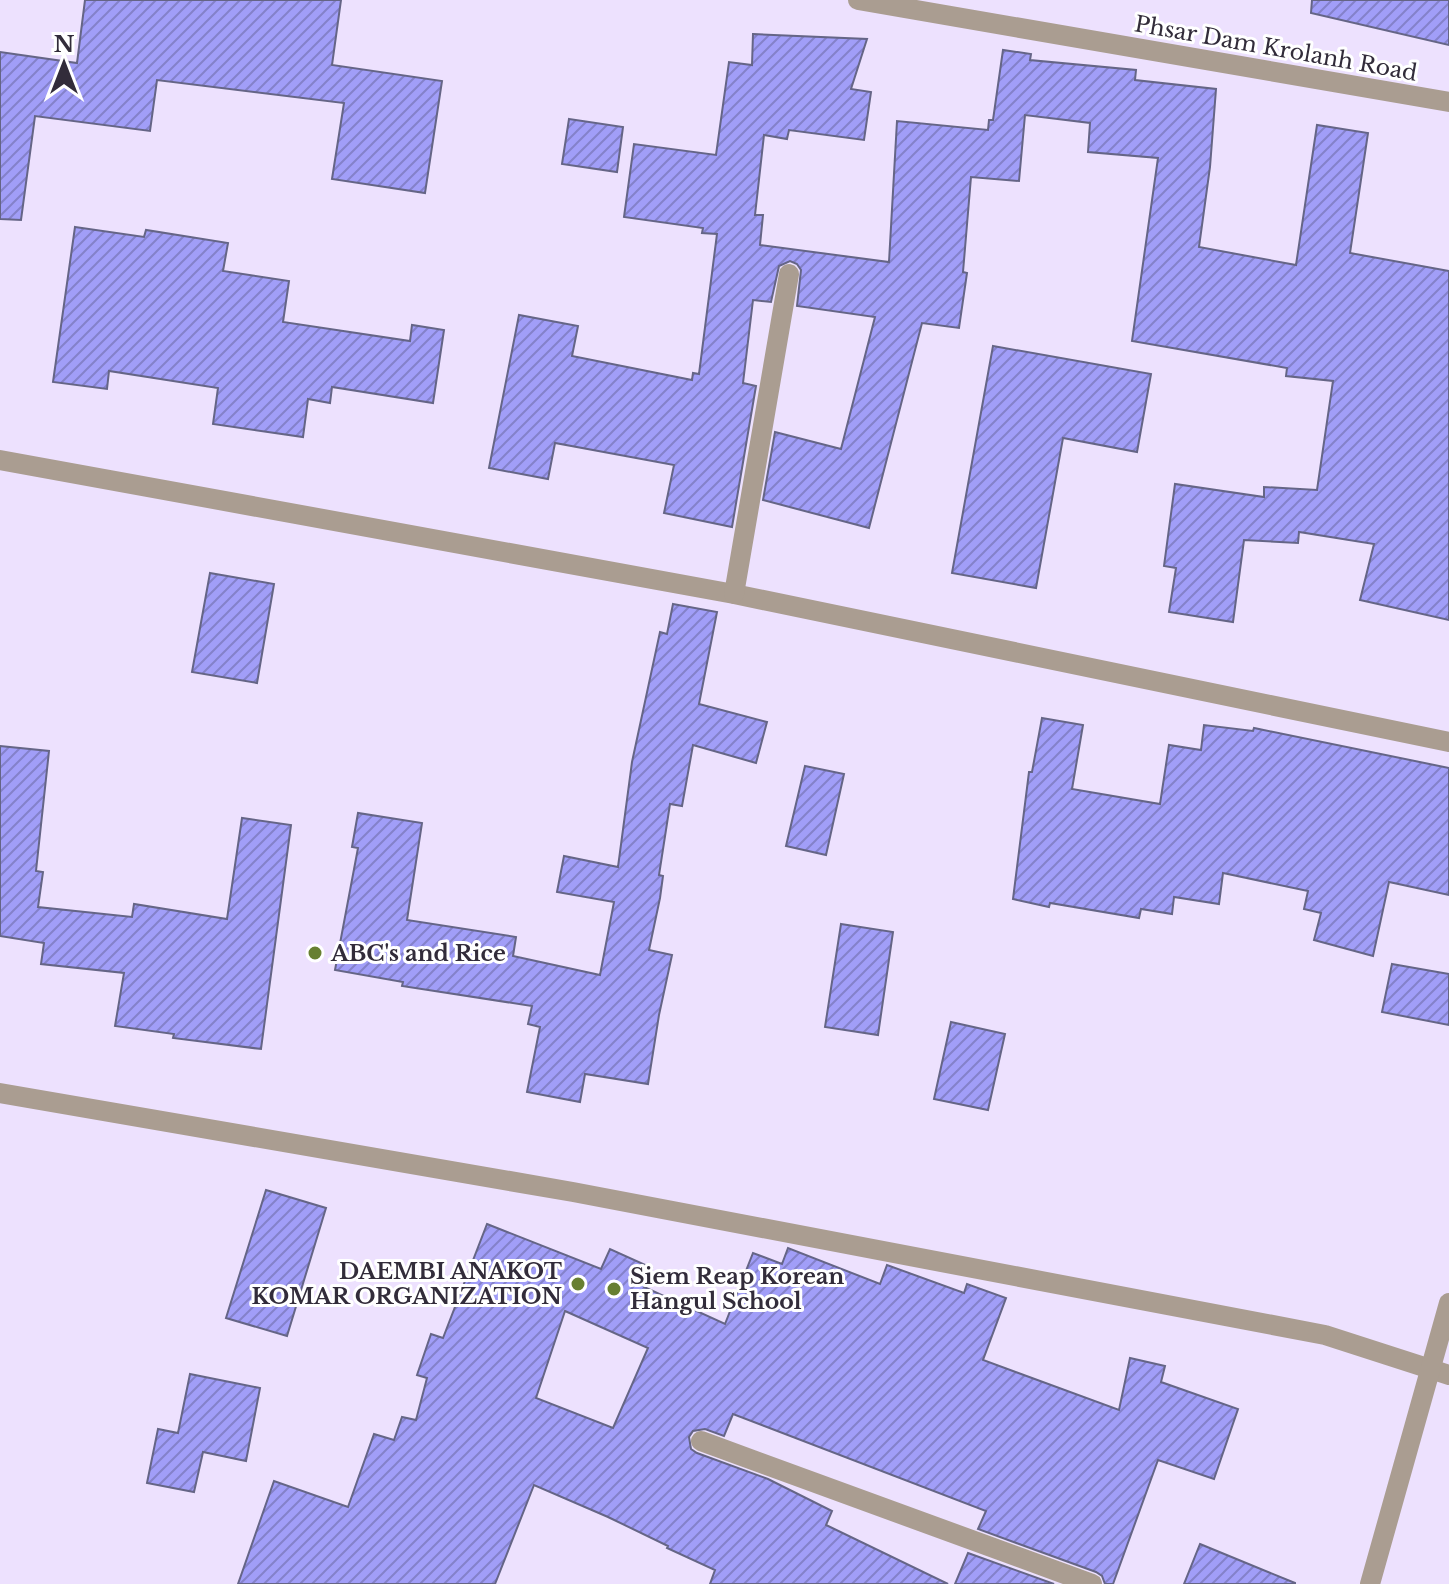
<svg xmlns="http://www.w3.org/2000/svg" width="1449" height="1584" viewBox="0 0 1449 1584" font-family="'Libre Baskerville',serif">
	<defs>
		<pattern id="building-hatch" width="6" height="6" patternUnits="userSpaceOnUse" patternTransform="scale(2)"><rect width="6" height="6" fill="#a19ef8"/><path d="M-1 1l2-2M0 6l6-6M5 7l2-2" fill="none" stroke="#8481ca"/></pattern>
	</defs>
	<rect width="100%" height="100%" fill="#ede1fe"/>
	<!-- building -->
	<g fill="url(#building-hatch)" stroke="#656586" stroke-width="2" fill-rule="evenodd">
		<polygon points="85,0 341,0 332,65 442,81 425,193 332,179 344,103 157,80 150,131 35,116 21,220 0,219 0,52 77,63"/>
		<polygon points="1312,0 1449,0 1449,45 1311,13"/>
		<polygon points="753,34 867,39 851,89 871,92 864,140 789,130 787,139 764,135 755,215 763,215 760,245 889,262 897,121 988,130 989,120 993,120 1003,50 1031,54 1030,60 1136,70 1135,80 1216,89 1210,167 1199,247 1296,265 1317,125 1368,133 1350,253 1449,271 1449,620 1360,600 1374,544 1299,532 1298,543 1244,540 1233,622 1169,612 1176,568 1164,566 1175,484 1264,497 1264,487 1317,490 1333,381 1286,376 1287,368 1132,341 1158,158 1088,152 1090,123 1025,115 1019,181 971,177 963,272 967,273 959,328 922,323 869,528 763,500 775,432 841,449 875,317 797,306 801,270 797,264 790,261 779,266 771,302 753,300 743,383 756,386 732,527 664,513 674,465 555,443 548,479 489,468 519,315 578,326 572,356 692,380 693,373 699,374 717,234 702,233 703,228 624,217 634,144 716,155 729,62 752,65"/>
		<polygon points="569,119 623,127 617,172 562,164"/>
		<polygon points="75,227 144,237 146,230 228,243 223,271 289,281 283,322 410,341 412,325 444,330 433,403 332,387 330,403 308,399 303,437 213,424 218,388 109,371 107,389 53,382"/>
		<polygon points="993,346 1151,374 1137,452 1063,438 1036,588 952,573"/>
		<polygon points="210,573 274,584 257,683 192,672"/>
		<polygon points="673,604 717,612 699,704 767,722 756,763 693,745 682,806 670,804 659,875 663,876 660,898 649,950 672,955 659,1015 648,1084 585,1074 580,1102 527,1092 540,1027 528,1024 532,1006 402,986 403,982 335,970 358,848 352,847 358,813 422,823 407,920 516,937 513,956 600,975 614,902 557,892 564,856 618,867 632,762 660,632 667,634"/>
		<polygon points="1042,718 1083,725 1072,789 1160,804 1169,745 1201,750 1204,725 1253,731 1254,728 1449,768 1449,895 1389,882 1373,956 1314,940 1321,913 1304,909 1308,891 1223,873 1219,904 1174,897 1172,914 1141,909 1139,918 1050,903 1049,907 1013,899 1029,772 1032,772"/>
		<polygon points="0,746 49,751 36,871 43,872 38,907 132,917 134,904 227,919 242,818 291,825 261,1049 173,1038 174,1034 115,1026 124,973 41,964 44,943 0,936"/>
		<polygon points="805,766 844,774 826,855 786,846"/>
		<polygon points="841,924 893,932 878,1035 825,1027"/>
		<polygon points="1392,964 1449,974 1449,1025 1382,1012"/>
		<polygon points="951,1022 1005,1034 988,1110 934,1099"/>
		<polygon points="266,1190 326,1208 287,1336 226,1318"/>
		<path d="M487 1224 601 1269 610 1249 652 1268 644 1287 725 1324 753 1253 782 1264 788 1248 880 1284 887 1265 964 1293 967 1284 1006 1298 983 1360 1119 1410 1130 1358 1165 1366 1161 1382 1238 1409 1214 1479 1158 1460 1113 1584H1105L1102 1576 1096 1572 978 1529 986 1511 733 1414 724 1436 705 1429 693 1431 689 1437 691 1449 697 1453 768 1479 832 1511 826 1525 948 1584H710L715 1570 667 1548 668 1546 608 1517 534 1485 495 1584H238L274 1481 348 1507 374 1434 394 1440 402 1417 416 1420 427 1378 417 1375 431 1334 443 1338ZM565 1311 648 1348 613 1428 536 1398Z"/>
		<polygon points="190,1374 260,1388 246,1461 203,1452 194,1492 147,1483 158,1429 178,1433"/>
		<polygon points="1200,1544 1295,1583 1295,1584 1184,1584"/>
		<polygon points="968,1553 1054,1584 955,1584"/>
	</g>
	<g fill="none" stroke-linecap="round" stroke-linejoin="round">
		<!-- minor -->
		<g stroke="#aa9d91" stroke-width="20">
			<polyline points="858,0 1449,102"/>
			<polyline points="0,460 734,594 1449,742"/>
			<polyline points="734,594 789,274"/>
			<polyline points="0,1093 573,1192 1325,1335 1449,1375"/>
			<polyline points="701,1441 1092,1584"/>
			<polyline points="1370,1584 1449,1303"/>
		</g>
	</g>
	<!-- markers -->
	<g fill="#677f31" stroke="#fff" stroke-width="3">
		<circle cx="315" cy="953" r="8"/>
		<circle cx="578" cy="1284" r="8"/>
		<circle cx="614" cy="1289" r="8"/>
	</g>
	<g text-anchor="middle" stroke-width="6" stroke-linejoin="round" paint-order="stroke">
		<!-- street labels -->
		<g font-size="22" fill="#322c3a" stroke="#fff">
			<text transform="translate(1276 48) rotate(10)" y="8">Phsar Dam Krolanh Road</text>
		</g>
		<!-- poi labels -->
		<g font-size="22" font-weight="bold" fill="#322c3a" stroke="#fff" text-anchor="start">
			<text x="331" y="961">ABC's and Rice</text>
			<text x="562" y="1279" text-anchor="end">DAEMBI ANAKOT<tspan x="562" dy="25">KOMAR ORGANIZATION</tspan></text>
			<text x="630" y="1284">Siem Reap Korean<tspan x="630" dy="25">Hangul School</tspan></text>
		</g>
	</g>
	<!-- north arrow -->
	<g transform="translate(64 64)" stroke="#ffffff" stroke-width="6" paint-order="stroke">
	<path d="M0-6L14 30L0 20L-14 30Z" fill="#322c3a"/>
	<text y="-12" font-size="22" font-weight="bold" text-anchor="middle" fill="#322c3a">N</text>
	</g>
</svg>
